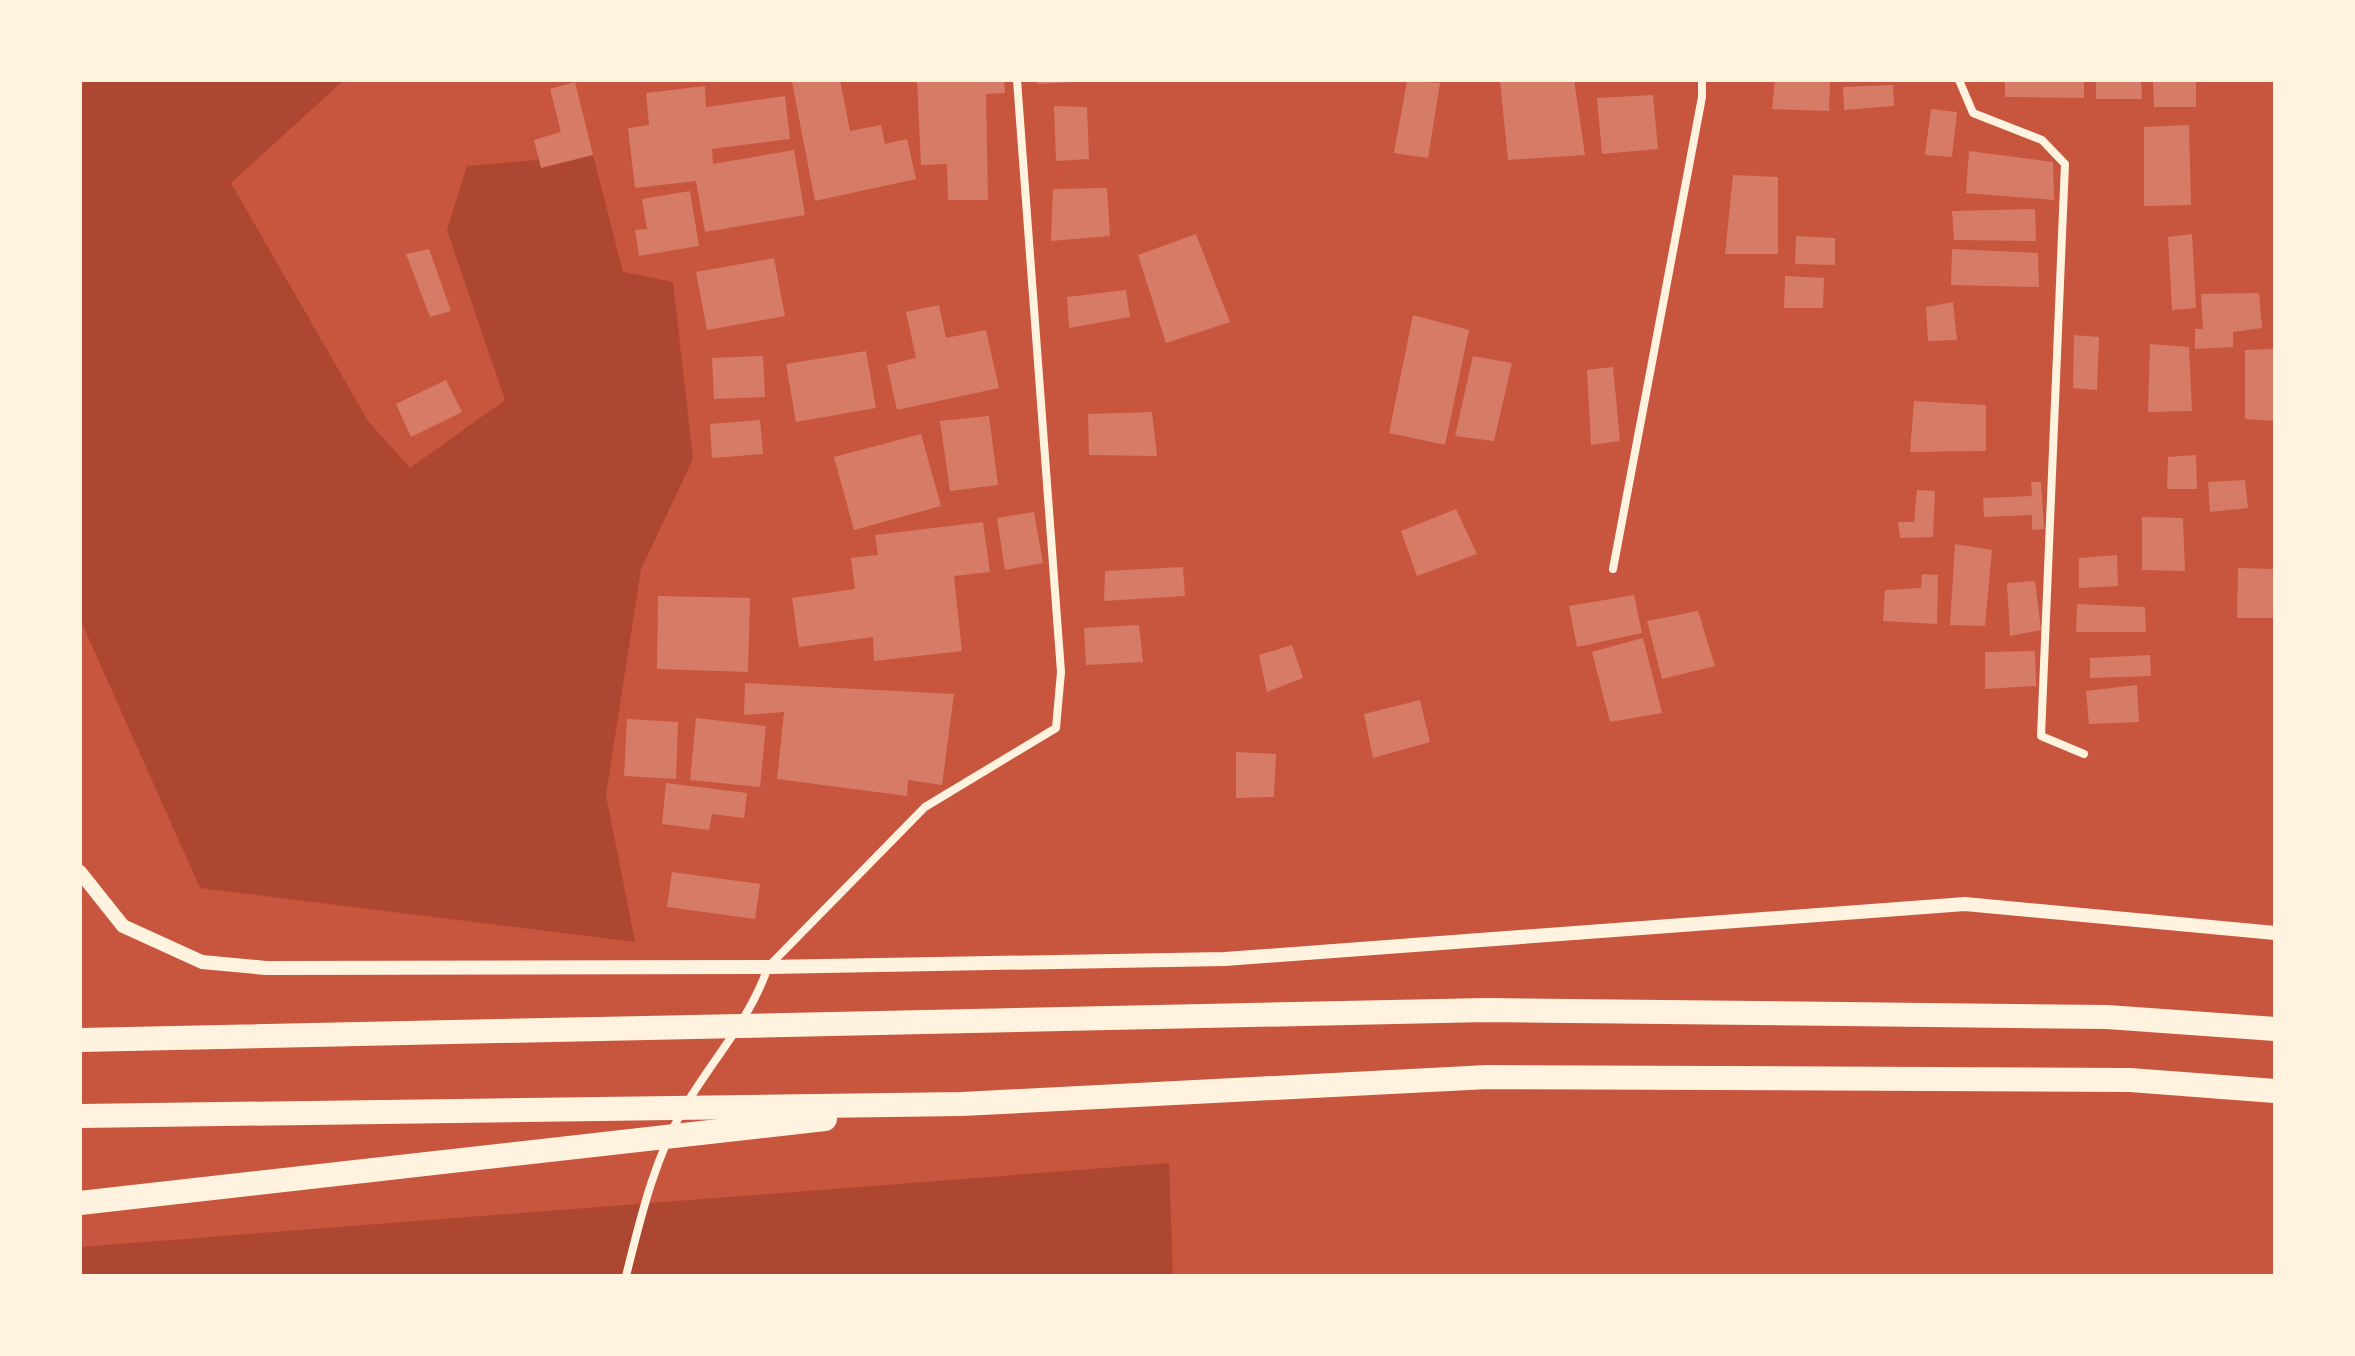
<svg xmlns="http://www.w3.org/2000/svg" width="2355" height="1356" viewBox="0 0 2355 1356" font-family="Rubik,sans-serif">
	<rect width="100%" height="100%" fill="#c8553d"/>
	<!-- green -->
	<g fill="#ae4732">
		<polygon points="80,80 344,80 231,183 368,421 410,468 505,400 447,230 467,166 593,155 623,272 673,282 693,459 641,569 606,795 635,942 200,888 80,619"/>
		<polygon points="1169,1163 1173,1276 80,1276 80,1247"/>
	</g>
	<!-- building -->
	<g fill="#d67c66">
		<polygon points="804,80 840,80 850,131 881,125 885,144 907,139 916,179 815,201 792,82"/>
		<polygon points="917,80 1004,80 1005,93 986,94 988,200 948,200 947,164 921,165"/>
		<polygon points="1037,80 1075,80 1075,82 1037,84"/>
		<polygon points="1574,80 1585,155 1508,160 1500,81"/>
		<polygon points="1775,80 1830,80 1829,111 1772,109"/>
		<polygon points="2005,80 2084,80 2084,98 2005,97"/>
		<polygon points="2096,80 2141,80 2142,99 2096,99"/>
		<polygon points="2153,80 2196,80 2196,107 2154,107"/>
		<polygon points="1407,81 1440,83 1428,158 1394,153"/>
		<polygon points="575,82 593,155 541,168 534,140 561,132 550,89"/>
		<polygon points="1893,85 1894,106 1844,110 1843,87"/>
		<polygon points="705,86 706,107 785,96 790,139 712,149 713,164 794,150 805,215 705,232 696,181 635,188 628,128 649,125 646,93"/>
		<polygon points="1653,95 1658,149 1602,154 1597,98"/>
		<polygon points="1054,106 1087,107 1089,159 1056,161"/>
		<polygon points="1931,109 1957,112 1952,157 1925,155"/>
		<polygon points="2189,125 2191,205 2144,206 2144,127"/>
		<polygon points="1969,151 2053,162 2054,200 1966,193"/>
		<polygon points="1733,175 1778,177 1778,254 1725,254"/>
		<polygon points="1107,188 1110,236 1051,241 1053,189"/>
		<polygon points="690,191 699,246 639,256 635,230 647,229 642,199"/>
		<polygon points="2035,209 2036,241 1954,240 1952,211"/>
		<polygon points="1196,234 1230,322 1166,343 1138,255"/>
		<polygon points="2192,234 2196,308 2172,310 2168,237"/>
		<polygon points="1796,236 1835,238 1835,265 1795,264"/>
		<polygon points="429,249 451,311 430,317 406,254"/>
		<polygon points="1952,249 2038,253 2039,287 1951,285"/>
		<polygon points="774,258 785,316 707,330 696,272"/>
		<polygon points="1785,276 1824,278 1823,308 1784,308"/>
		<polygon points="1126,290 1130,317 1069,328 1067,297"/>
		<polygon points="2259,293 2262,328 2233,332 2233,347 2195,349 2195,329 2203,329 2201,294"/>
		<polygon points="1953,302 1957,340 1928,341 1926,307"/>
		<polygon points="939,305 946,338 986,330 999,388 897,410 887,365 916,358 906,312"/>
		<polygon points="1413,315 1469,330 1445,445 1389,433"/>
		<polygon points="2074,335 2099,337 2097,390 2073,388"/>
		<polygon points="2150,344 2189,347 2192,411 2148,412"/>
		<polygon points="2275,349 2275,421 2245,419 2245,350"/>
		<polygon points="866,351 876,408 796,422 786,364"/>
		<polygon points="763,356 765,397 714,399 712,358"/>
		<polygon points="1473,356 1512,363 1494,441 1455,436"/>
		<polygon points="1613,367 1620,441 1591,445 1587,370"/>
		<polygon points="446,380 462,412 411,437 396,404"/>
		<polygon points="1914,401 1986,405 1986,451 1910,452"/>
		<polygon points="1152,412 1157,456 1089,455 1088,414"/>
		<polygon points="989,416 998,485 950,491 940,421"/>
		<polygon points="760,420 763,454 712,458 710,424"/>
		<polygon points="921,434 941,506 854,530 834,457"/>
		<polygon points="2196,455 2197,489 2167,489 2168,457"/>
		<polygon points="2245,480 2248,508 2210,512 2208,482"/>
		<polygon points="2031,482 2041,482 2044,529 2032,530 2032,515 1984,517 1983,498 2032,496"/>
		<polygon points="1917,490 1935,491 1933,537 1900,538 1898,522 1914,522"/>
		<polygon points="1456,509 1477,554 1417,576 1401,531"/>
		<polygon points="1034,512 1043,563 1005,570 997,518"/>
		<polygon points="2142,517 2183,518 2185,571 2142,570"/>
		<polygon points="983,522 990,572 954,576 962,651 874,661 873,637 799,647 792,598 855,589 851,558 878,555 875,535"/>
		<polygon points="1955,544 1992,550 1985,626 1950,625"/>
		<polygon points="2117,555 2118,586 2079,588 2079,558"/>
		<polygon points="1183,567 1185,596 1104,601 1105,571"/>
		<polygon points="2238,568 2275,569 2274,618 2237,618"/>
		<polygon points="1922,574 1938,575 1937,624 1883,621 1885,590 1921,588"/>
		<polygon points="2035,581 2041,630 2010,636 2007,583"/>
		<polygon points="1634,595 1642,633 1577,647 1569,606"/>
		<polygon points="658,596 750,598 748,672 657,669"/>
		<polygon points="2077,604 2145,607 2146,632 2076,632"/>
		<polygon points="1698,611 1715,666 1662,679 1647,621"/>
		<polygon points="1139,625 1143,662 1086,665 1084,628"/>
		<polygon points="1643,638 1662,713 1610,722 1592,652"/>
		<polygon points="1292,645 1303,678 1267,692 1259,655"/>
		<polygon points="2035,651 2036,686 1985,689 1985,652"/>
		<polygon points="2150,655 2151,676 2090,678 2090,658"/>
		<polygon points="745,683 954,694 942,785 908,780 907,796 777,779 784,712 744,715"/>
		<polygon points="2137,685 2139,722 2089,724 2086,691"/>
		<polygon points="1420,700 1430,742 1373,758 1364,714"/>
		<polygon points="696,718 766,726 760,787 690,780"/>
		<polygon points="627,719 678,722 676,779 624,776"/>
		<polygon points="1236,752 1276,754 1274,797 1236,798"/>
		<polygon points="666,783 747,793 744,818 712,814 709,830 662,824"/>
		<polygon points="672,872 760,884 755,919 667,907"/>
	</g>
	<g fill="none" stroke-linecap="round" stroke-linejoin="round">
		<!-- minor -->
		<g stroke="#fff3e0" stroke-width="8">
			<polyline points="1959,80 1973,113 2042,140 2065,164 2041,736 2084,754"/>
			<polyline points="1613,569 1702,97 1702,80"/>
			<path d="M626 1276C640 1220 654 1159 684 1108 712 1060 750 1020 768 967L925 807 1056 728 1061 672 1017 80"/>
		</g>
		<!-- tertiary -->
		<polyline stroke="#fff3e0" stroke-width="14" points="80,872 123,926 202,962 266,968 768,967 1225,959 1965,904 2275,933"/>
		<!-- motorway -->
		<g stroke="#fff3e0" stroke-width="24">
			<polyline points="80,1040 1487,1010 2107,1017 2275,1029"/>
			<polyline points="80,1116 962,1104 1488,1077 2130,1080 2275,1091"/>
			<polyline points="80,1203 825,1119"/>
		</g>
	</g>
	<!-- border -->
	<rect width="2355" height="1356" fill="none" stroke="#fff3e0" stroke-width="164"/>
</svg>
